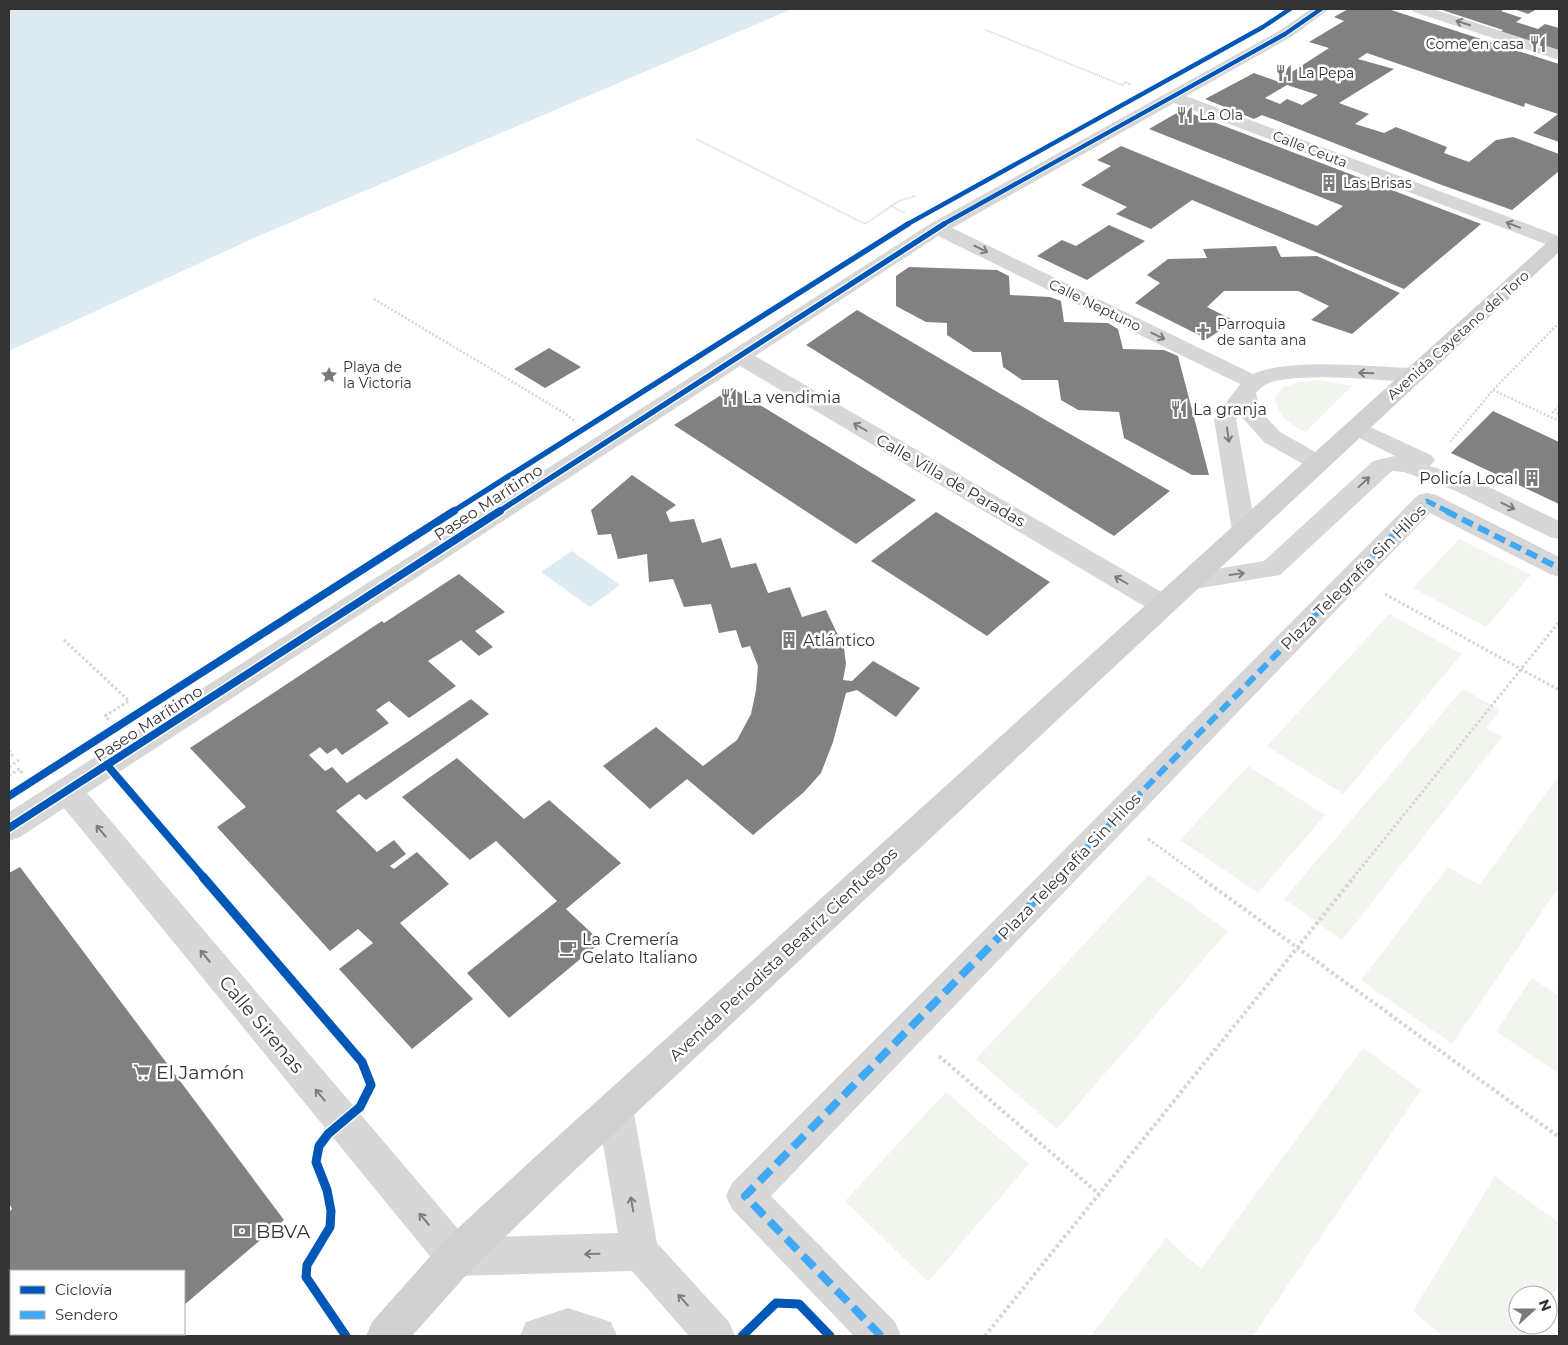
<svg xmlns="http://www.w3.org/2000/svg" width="1568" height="1345" viewBox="0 0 1568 1345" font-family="Montserrat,sans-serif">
	<rect width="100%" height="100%" fill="#fff"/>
	<!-- green -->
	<g fill="#f1f5ed">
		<path d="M1321 380 1352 386 1306 432C1288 422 1280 419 1275 398L1283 387 1300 382Z"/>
		<polygon points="1459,539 1531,575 1486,627 1413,588"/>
		<polygon points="1389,614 1462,654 1343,794 1267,746"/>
		<polygon points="1463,689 1500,710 1486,728 1502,737 1342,940 1284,899"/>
		<polygon points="1248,766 1325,815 1258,893 1180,840"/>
		<polygon points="1559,776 1559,887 1452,1044 1361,980 1448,867 1479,885"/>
		<polygon points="1149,875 1228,931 1057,1129 976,1059"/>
		<polygon points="1532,978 1559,996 1559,1074 1496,1031"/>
		<polygon points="1363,1048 1421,1090 1253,1336 1091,1336 1166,1238 1201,1269"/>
		<polygon points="946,1092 1029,1164 928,1282 845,1201"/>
		<polygon points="1495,1176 1559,1223 1559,1284 1548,1304 1548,1295 1518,1295 1518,1325 1537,1325 1531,1336 1443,1336 1413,1311"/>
	</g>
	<!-- water -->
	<g fill="#ddebf3">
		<polygon points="9,9 792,9 254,238 9,351"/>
		<polygon points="572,551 620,585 590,607 541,572"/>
	</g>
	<!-- building -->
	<g fill="#818181" fill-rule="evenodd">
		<path d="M1348 9H1388L1559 64V142L1533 133 1558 114 1525 103 1524 107 1367 53 1358 59 1394 69 1339 103 1369 114 1355 124 1384 133 1396 127 1447 147 1444 153 1469 162 1496 140 1513 137 1559 154V171L1512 210 1439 184 1262 115 1254 119 1205 99 1254 73 1282 83 1278 81 1329 48 1309 42 1344 21 1334 17ZM1287 85 1318 95 1302 105 1287 99 1280 104 1265 98Z"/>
		<polygon points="1439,9 1506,9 1501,11 1522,18 1516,22 1538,29 1545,24 1559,28 1559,53 1499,33 1503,30"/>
		<polygon points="1514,9 1537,9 1528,14"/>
		<polygon points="1182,110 1481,224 1404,289 1192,200 1151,229 1116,214 1127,207 1081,185 1111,166 1097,160 1121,146 1317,226 1343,206 1149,129"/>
		<polygon points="1109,225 1145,241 1087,280 1037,256 1062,240 1076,246"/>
		<polygon points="1276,246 1281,257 1317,256 1400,293 1352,334 1311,320 1329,306 1298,291 1224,291 1207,307 1235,321 1207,339 1135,303 1160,283 1147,275 1168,259 1207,258 1203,249"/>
		<polygon points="909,267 997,270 1009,276 1010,295 1050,297 1061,301 1064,322 1108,323 1118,329 1123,349 1164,350 1178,356 1209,475 1192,475 1124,438 1119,412 1078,410 1061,400 1058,380 1022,380 1003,367 1001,352 973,352 947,335 947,323 926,322 896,306 896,276"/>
		<polygon points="857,310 1049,422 1170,491 1114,536 806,345"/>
		<polygon points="549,348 581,367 545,388 514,369"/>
		<polygon points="732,388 916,500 856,544 674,425"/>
		<polygon points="1493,411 1559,442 1559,504 1451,453"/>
		<polygon points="632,475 676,505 666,512 670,522 694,519 702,543 721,538 731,568 756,563 768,593 790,587 802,617 826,610 844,648 846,664 843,680 852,681 873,661 920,688 896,717 857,690 846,693 833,742 821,773 804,792 753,835 687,779 650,809 603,766 656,727 703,766 737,740 751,714 756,690 758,666 750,646 742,648 736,630 719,633 711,604 684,607 673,579 649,582 647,554 618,559 611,534 598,535 591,510"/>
		<polygon points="936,512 1050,582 987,636 871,561"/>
		<polygon points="459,574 505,612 475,631 493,647 479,656 461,640 428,661 456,686 409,718 389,701 376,710 389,723 342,755 336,748 327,754 320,747 309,755 325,771 332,767 347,783 471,699 489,714 366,800 359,794 336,811 377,852 394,840 406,854 390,866 394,869 417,852 449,884 400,923 473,999 412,1049 339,969 373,943 358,929 330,951 217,827 246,807 190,748 382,621 384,623"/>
		<polygon points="457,758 524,819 549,800 621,863 566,909 601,942 509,1018 467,973 557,901 496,841 470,860 402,797"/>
		<polygon points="20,867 284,1220 184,1305 184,1271 11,1271 11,1334 150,1334 147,1336 9,1336 9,1212 12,1209 9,1203 9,873"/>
	</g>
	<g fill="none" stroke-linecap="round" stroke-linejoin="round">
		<!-- path-far3 -->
		<g stroke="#d6d6d6" stroke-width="2" stroke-dasharray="1 1" stroke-linecap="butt">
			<polyline points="986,30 1122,85 1126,82 1131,85"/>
			<polyline points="696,139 865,224 899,201 915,196"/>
			<polyline points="891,206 905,213"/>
		</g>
		<!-- path-far2 -->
		<g stroke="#d6d6d6" stroke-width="2.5" stroke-dasharray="2 2" stroke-linecap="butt">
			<polyline points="374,299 563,412 576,422"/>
			<polyline points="1493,390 1559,421"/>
			<polyline points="1559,406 1553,412 1559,414"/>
			<polyline points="1450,442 1493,390 1559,323"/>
		</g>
		<!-- path-far1 -->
		<g stroke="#d6d6d6" stroke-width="3" stroke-dasharray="2.5 2.5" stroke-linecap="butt">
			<polyline points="1385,594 1559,690"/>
			<polyline points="64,640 129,701 105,716 109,720"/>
			<polyline points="9,750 12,755 9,757"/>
			<polyline points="9,767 19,760"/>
			<polyline points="9,776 19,769 23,774"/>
			<polyline points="1148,839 1202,878"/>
			<polyline points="1353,878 1559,622"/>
		</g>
		<!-- path -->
		<g stroke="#d6d6d6" stroke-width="4" stroke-dasharray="3 3" stroke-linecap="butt">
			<polyline points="1200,877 1559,1137"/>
			<polyline points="939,1056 1099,1194"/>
			<polyline points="985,1336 1354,877"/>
		</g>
		<!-- pedestrian -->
		<polygon fill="#d7d7d7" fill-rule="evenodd" points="1427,493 1436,495 1559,557 1559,577 1550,574 1430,513 771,1196 895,1322 901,1336 854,1336 732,1209 726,1196 732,1183 1418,495"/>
		<!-- minor -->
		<g fill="#d7d7d7" fill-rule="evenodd">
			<path d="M1311 9H1329L1291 37 1186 96 1559 236V249L1174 103 952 228 1253 374C1292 357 1371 367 1415 368L1423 370 1426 375 1423 380 1415 382C1372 380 1317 373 1275 381 1267 383 1261 387 1256 393L1261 412 1280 432 1326 458 1330 463 1326 468 1318 471 1310 468 1264 442 1240 415 1236 419 1256 531 1253 537 1244 539 1235 537 1232 531 1214 419 1240 384 938 236 755 356 1172 598 1176 605 1172 612 1163 614 1154 612 740 366 87 793 470 1243 475 1257 470 1271 456 1276 442 1271 64 808 20 837 9 841V812L930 224 1279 31Z"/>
			<polygon points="1411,9 1433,9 1559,50 1559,60 1414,12"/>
			<polygon points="1357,421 1431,455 1435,460 1430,466 1472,479 1559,521 1559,539 1550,537 1456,491 1404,472 1392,471 1280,575 1189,590 1180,587 1176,581 1180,575 1264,561 1373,461 1395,456 1349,433 1346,428 1349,423"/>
		</g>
		<!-- tertiary -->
		<g fill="#d7d7d7" fill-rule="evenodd">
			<polygon points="615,1091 628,1096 633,1108 657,1243 729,1322 735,1336 689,1336 632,1271 456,1276 442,1271 437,1257 442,1243 456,1238 618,1233 597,1108 602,1096"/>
			<polygon points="568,1308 611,1322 617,1336 520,1336 526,1322"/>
		</g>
		<!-- secondary -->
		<polygon fill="#d0d0d0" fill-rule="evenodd" points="1559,236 1559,252 561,1183 470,1271 412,1336 366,1336 372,1322 442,1243 535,1157 1552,238"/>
		<!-- quiet-far2 -->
		<polyline stroke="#3fa9f5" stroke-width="5" stroke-dasharray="10 5" stroke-linecap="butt" points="1416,512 1427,501 1449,512"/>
		<!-- quiet-far1 -->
		<g stroke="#3fa9f5" stroke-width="6" stroke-dasharray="12 6" stroke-linecap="butt">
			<polyline points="1446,511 1559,568"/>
			<polyline points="1057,878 1417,511"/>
		</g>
		<!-- quiet -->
		<polyline stroke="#3fa9f5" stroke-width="8" stroke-dasharray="16 8" stroke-linecap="butt" points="881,1336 745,1196 1058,877"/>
		<!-- cycleway-far3 casing -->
		<g stroke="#fff" stroke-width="6">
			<g id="cycleway-far3">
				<polyline points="906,225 1263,27 1290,9"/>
				<polyline points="942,225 1285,34 1321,9"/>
			</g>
		</g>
		<!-- cycleway-far2 casing -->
		<g stroke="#fff" stroke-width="8">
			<g id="cycleway-far2">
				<polyline points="452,512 908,224"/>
				<polyline points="498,512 944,224"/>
			</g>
		</g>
		<!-- cycleway-far1 casing -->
		<g stroke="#fff" stroke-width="11">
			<g id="cycleway-far1">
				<polyline points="107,765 204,878"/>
				<polyline points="9,796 454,511"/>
				<polyline points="9,828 500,511"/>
			</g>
		</g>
		<!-- cycleway casing -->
		<g stroke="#fff" stroke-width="12">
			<g id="cycleway">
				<polyline points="203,877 362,1062 371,1085 360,1107 328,1134 319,1146 316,1162 327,1190 331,1211 330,1227 307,1265 306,1277 346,1336"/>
				<polyline points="742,1336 776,1303 799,1304 830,1336"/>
			</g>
		</g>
		<!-- cycleway-far3 -->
		<use href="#cycleway-far3" stroke="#0057b8" stroke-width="4.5"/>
		<!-- cycleway-far2 -->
		<use href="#cycleway-far2" stroke="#0057b8" stroke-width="5.5"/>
		<!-- cycleway-far1 -->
		<use href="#cycleway-far1" stroke="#0057b8" stroke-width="8"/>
		<!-- cycleway -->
		<use href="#cycleway" stroke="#0057b8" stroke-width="9"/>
	</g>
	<!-- one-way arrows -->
	<defs><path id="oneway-shaft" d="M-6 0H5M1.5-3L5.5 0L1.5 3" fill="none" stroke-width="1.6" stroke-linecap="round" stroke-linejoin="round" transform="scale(1.25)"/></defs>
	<g stroke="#7d7d7d">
		<use href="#oneway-shaft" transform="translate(1463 23) rotate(-162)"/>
		<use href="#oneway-shaft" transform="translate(1513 225) rotate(-159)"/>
		<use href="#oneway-shaft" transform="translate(981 249) rotate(26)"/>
		<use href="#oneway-shaft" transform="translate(1158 336) rotate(26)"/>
		<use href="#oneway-shaft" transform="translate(1366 373) rotate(-178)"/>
		<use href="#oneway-shaft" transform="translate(860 427) rotate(-150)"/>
		<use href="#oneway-shaft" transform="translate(1228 435) rotate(82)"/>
		<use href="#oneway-shaft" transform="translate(1364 482) rotate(-43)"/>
		<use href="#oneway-shaft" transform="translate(1508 506) rotate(26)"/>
		<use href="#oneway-shaft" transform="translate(1237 574) rotate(-8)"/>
		<use href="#oneway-shaft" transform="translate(1121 580) rotate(-150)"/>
		<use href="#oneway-shaft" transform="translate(101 831) rotate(-130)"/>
		<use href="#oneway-shaft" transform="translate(205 956) rotate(-130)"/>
		<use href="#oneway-shaft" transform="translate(320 1095) rotate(-130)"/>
		<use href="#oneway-shaft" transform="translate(632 1204) rotate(-100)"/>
		<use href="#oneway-shaft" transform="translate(424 1219) rotate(-130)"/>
		<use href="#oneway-shaft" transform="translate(592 1254) rotate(179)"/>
		<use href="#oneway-shaft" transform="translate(683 1300) rotate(-132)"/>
	</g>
	<!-- icons -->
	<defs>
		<g id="restaurant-bare" transform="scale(1.35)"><path d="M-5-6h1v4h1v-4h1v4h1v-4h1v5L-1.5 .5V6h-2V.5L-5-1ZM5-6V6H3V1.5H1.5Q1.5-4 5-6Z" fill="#7a7a7a" stroke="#fff" stroke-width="2.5" paint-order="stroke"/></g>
		<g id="building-bare" transform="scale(1.35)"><path d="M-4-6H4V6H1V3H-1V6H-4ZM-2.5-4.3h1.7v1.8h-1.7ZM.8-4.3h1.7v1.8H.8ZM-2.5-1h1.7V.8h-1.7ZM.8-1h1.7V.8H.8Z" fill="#7a7a7a" stroke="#fff" stroke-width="2.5" paint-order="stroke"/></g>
		<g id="church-bare" transform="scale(1.35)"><path d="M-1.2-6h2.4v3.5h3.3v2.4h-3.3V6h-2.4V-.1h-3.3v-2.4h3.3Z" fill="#7a7a7a" stroke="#fff" stroke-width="2.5" paint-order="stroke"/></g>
		<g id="sight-bare" transform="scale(1.35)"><path d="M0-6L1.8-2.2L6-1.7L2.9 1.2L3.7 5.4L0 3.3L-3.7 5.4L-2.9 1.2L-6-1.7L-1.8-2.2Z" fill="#7a7a7a" stroke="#fff" stroke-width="2.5" paint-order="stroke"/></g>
		<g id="cafe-bare" transform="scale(1.35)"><path d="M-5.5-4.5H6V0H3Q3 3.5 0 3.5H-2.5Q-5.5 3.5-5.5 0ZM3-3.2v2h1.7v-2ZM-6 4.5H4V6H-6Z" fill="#7a7a7a" stroke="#fff" stroke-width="2.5" paint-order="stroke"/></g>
		<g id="supermarket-bare" transform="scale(1.35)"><path d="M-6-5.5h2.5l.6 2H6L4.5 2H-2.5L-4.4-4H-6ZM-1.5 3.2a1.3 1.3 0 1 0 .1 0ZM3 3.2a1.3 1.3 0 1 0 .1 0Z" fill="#7a7a7a" stroke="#fff" stroke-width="2.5" paint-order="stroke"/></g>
		<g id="bank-bare" transform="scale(1.35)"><path d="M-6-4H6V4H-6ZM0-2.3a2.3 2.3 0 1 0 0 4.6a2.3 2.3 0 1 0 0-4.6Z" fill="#7a7a7a" stroke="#fff" stroke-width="2.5" paint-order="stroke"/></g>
	</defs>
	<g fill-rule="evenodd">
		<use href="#restaurant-bare" x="1538" y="44"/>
		<use href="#restaurant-bare" x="1284" y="73"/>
		<use href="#restaurant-bare" x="1185" y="115"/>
		<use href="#building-bare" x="1329" y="183"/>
		<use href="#church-bare" x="1203" y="332"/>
		<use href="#sight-bare" x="329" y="375"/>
		<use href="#restaurant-bare" x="729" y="397"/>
		<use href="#restaurant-bare" x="1179" y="409"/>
		<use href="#building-bare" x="1532" y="478"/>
		<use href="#building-bare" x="789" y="640"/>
		<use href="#cafe-bare" x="568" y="948"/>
		<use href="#supermarket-bare" x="142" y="1072"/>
		<use href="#bank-bare" x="242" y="1231"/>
	</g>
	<g text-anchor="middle" stroke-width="5" stroke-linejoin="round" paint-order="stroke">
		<!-- far-poi labels -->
		<g font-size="14" fill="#333" stroke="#fff" text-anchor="start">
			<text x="1524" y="49" text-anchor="end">Come en casa</text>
			<text x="1298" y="78">La Pepa</text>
			<text x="1199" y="120">La Ola</text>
			<text x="1343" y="188">Las Brisas</text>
			<text x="1217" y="329">Parroquia<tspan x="1217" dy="16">de santa ana</tspan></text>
			<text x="343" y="372">Playa de<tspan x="343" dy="16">la Victoria</tspan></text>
		</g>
		<!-- far-street labels -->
		<g font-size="14" fill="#333" stroke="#fff">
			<text transform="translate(1310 149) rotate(21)" y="5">Calle Ceuta</text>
			<text transform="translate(1095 305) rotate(26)" y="5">Calle Neptuno</text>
			<text transform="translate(1458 335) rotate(-42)" y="5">Avenida Cayetano del Toro</text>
		</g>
		<!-- poi labels -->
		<g font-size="16" fill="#333" stroke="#fff" text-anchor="start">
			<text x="743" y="403">La vendimia</text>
			<text x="1193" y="415">La granja</text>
			<text x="1518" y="484" text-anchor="end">Policía Local</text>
			<text x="803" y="646">Atlántico</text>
			<text x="582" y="945">La Cremería<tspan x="582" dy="18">Gelato Italiano</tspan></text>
		</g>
		<!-- street labels -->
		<g font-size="16" fill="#333" stroke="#fff">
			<text transform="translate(951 480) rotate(30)" y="6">Calle Villa de Paradas</text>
			<text transform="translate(488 502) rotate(-33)" y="6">Paseo Marítimo</text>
			<text transform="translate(1353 577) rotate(-45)" y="6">Plaza Telegrafía Sin Hilos</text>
			<text transform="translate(148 723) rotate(-33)" y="6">Paseo Marítimo</text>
			<text transform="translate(1069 866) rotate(-46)" y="6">Plaza Telegrafía Sin Hilos</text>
			<text transform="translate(783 954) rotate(-43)" y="6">Avenida Periodista Beatriz Cienfuegos</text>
		</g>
		<!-- near-street labels -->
		<g font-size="19" fill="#333" stroke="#fff">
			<text transform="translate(262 1024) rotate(50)" y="7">Calle Sirenas</text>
		</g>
		<!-- near-poi labels -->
		<g font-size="19" fill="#333" stroke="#fff" text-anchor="start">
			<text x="156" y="1079">El Jamón</text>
			<text x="256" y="1238">BBVA</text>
		</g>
	</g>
	<!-- border -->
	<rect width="1568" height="1345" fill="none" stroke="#333333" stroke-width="20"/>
	<!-- legend -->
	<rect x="10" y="1270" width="175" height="65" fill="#ffffff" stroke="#adadad"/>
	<rect x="20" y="1286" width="25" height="8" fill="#0057b8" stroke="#adadad"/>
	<text x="55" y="1295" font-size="15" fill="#333333">Ciclovía</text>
	<rect x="20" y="1311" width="25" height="8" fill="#3fa9f5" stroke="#adadad"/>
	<text x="55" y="1320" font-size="15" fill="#333333">Sendero</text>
	<!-- north arrow -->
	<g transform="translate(1533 1310) rotate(69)"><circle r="24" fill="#ffffff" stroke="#adadad"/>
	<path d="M0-4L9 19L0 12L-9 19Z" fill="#7a7a7a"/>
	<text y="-8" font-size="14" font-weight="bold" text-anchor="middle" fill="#333333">N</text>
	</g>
</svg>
